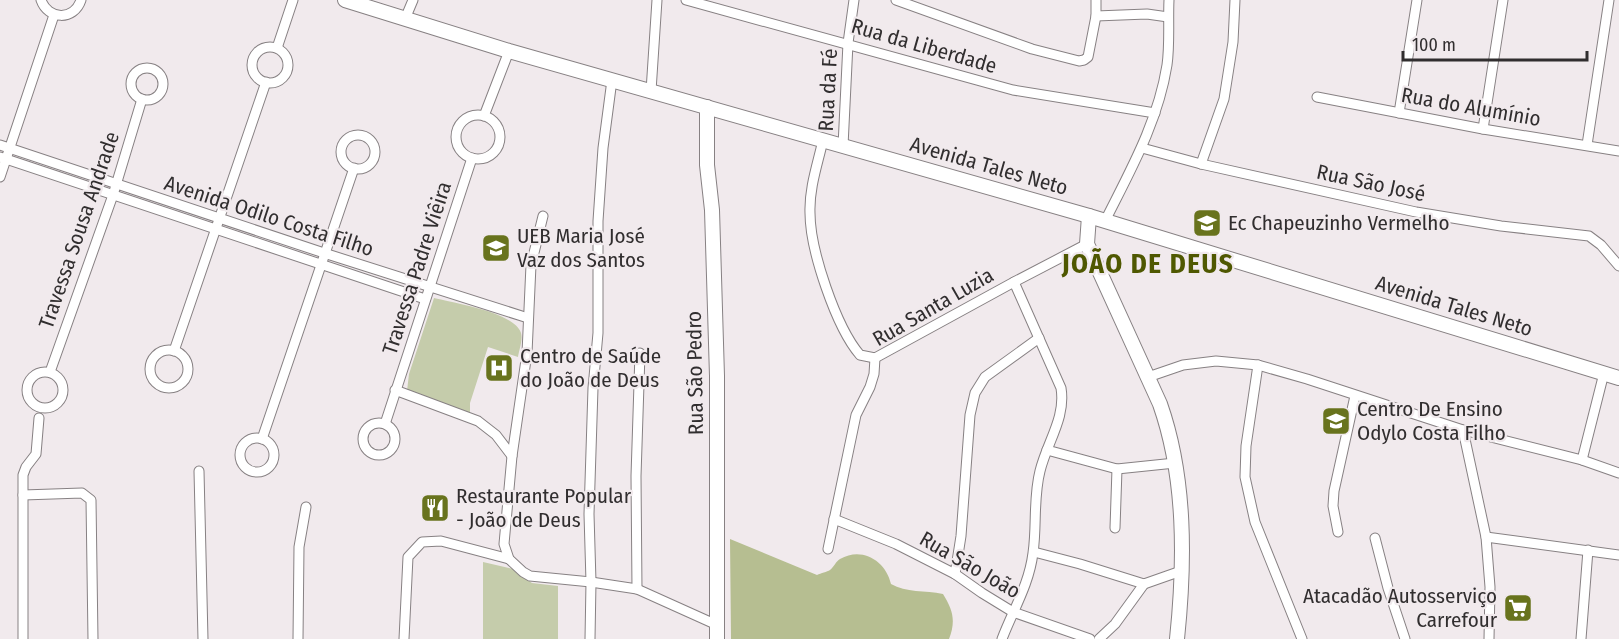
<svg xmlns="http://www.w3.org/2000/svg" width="1619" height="639" viewBox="0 0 1619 639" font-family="'Fira Sans Condensed',sans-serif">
	<rect width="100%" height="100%" fill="#f1eaed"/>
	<!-- green -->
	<g fill="#c5ccab">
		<path d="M434 298C454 303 514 312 521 333 523 340 519 350 518 357L488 347 470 403V413L407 391 409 374Z"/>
		<polygon points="483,562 513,569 532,583 558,586 558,639 483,639"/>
	</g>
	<!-- forest -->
	<path fill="#b6be91" d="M730 539 817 575C821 573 827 572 830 570 834 567 836 561 840 559 862 546 886 561 891 584 906 593 925 590 943 594 953 610 956 621 949 639H731Z"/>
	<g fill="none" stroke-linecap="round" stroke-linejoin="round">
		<!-- street casing -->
		<g stroke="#878183" stroke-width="11">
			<g id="street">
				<path d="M41 0C48 20 74 21 81 0"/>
				<polyline points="686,0 1013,90 1155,113"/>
				<polyline points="896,0 1032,49 1079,61 1084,60 1088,57 1096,16 1096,0"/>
				<polyline points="1096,16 1147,14 1168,17"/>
				<polyline points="405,19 413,0"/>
				<circle cx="270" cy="65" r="18"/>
				<polyline points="277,48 293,0"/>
				<circle cx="147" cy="84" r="16"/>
				<polyline points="651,91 657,0"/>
				<polyline points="1317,97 1483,129 1619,151"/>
				<polyline points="1399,113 1417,0"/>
				<circle cx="478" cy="137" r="22"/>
				<polyline points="484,116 509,51"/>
				<polyline points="1483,129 1503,0"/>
				<circle cx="358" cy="152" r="17"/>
				<path d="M823 140C818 163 809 188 810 213 810 250 836 327 860 355L875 358"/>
				<polyline points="0,145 324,253 528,318"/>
				<polyline points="1587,145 1609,0"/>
				<polyline points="843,146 848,43 854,0"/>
				<polyline points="1142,148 1201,164 1416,212 1501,226 1589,236 1601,245 1619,266"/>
				<polyline points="0,157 425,299"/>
				<polyline points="1201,164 1224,99 1233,42 1235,0"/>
				<polyline points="0,177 54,15"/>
				<polyline points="543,216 531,265 527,353 512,456 504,544 509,559 523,572 530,576 591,582 637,589 717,625"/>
				<path d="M1105 221C1130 171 1158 122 1167 65 1170 44 1168 21 1169 0"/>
				<circle cx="169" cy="369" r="19"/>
				<polyline points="174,351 266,82"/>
				<polyline points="875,358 1014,282 1087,244"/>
				<polyline points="1258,365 1246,446 1245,477 1255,522 1302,639"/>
				<polyline points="50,372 113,195 142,99"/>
				<circle cx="45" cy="390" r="18"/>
				<polyline points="1148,377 1183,365 1216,361 1258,365 1307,379 1463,430 1582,460 1619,473"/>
				<polyline points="395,390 478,421 496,435 512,456"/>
				<circle cx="379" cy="439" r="16"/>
				<polyline points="385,424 472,158"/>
				<polyline points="1463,430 1486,537 1490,587 1489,639"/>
				<circle cx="257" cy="455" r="17"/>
				<polyline points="262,439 354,168"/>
				<polyline points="1047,450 1117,469 1175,463"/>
				<polyline points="1582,460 1604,373"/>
				<polyline points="199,471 203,639"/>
				<polyline points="23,495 82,493 91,500 93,639"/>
				<polyline points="834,519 896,544 955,574 982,593 1013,612 1090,639"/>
				<polyline points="1115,528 1117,469"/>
				<polyline points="1338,532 1333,506 1334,491 1355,396"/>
				<polyline points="1486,537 1619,555"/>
				<polyline points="1375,538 1388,588 1405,639"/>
				<polyline points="828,549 856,415 870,387 874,374 875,358"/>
				<polyline points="1034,552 1080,564 1144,584 1181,571"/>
				<polyline points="955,574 961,536 970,415 975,393 985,377 1039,338"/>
				<polyline points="637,589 636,476 640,353"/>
				<polyline points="23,639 23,475 26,467 36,454 39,418"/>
				<polyline points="298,639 299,547 306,507"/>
				<polyline points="404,639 408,557 422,542 441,541 509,559"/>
				<polyline points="590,639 591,582 589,514 593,388 598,333 598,221 603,148 612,80"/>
				<path d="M1002 639C1013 610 1029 585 1033 553 1037 526 1033 498 1040 471 1047 442 1066 418 1061 388L1014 282"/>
				<polyline points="1099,639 1115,624 1144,584"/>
				<polyline points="1581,639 1588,550"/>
			</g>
		</g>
		<!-- secondary casing -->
		<g stroke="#878183" stroke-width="16">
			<g id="secondary">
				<polyline points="345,0 509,51 1089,216 1619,378"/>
				<polyline points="707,107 707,165 712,210 717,376 717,639"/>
				<path d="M1089 216 1087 244 1160 404C1186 478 1185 562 1177 639"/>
			</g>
		</g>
		<!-- street -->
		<use href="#street" stroke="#fff" stroke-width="9"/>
		<!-- secondary -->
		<use href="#secondary" stroke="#fff" stroke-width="14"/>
	</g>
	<!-- icons -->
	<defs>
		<g id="school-square" transform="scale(1.5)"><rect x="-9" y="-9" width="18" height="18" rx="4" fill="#68731d" stroke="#f1eaed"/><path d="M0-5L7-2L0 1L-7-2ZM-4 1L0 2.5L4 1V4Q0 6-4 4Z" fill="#fff"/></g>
		<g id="hospital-square" transform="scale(1.5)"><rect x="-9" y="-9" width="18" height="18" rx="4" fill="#68731d" stroke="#f1eaed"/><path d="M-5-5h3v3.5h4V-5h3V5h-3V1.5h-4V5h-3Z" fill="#fff"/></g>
		<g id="restaurant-square" transform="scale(1.5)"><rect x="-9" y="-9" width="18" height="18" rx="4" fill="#68731d" stroke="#f1eaed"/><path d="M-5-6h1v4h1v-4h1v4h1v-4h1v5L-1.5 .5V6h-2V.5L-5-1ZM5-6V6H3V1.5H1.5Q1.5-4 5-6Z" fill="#fff"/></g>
		<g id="supermarket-square" transform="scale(1.5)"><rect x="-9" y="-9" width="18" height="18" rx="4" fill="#68731d" stroke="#f1eaed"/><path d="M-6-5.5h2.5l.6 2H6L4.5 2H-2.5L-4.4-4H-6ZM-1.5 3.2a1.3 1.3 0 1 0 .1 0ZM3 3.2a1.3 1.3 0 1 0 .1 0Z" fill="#fff"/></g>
	</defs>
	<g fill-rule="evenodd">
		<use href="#school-square" x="1207" y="223"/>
		<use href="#school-square" x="496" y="248"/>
		<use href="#hospital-square" x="499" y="368"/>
		<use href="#school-square" x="1336" y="421"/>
		<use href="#restaurant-square" x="435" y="508"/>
		<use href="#supermarket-square" x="1518" y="608"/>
	</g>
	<g text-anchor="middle" stroke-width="4.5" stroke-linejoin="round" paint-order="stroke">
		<!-- street labels -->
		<g font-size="21" fill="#312e2f" stroke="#f1eaed">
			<text transform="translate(924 46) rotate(16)" y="7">Rua da Liberdade</text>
			<text transform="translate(828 90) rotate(-87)" y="7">Rua da Fé</text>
			<text transform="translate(1471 107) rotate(10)" y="7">Rua do Alumínio</text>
			<text transform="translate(989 166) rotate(16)" y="7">Avenida Tales Neto</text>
			<text transform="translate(1371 183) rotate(12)" y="7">Rua São José</text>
			<text transform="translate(269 216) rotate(18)" y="7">Avenida Odilo Costa Filho</text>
			<text transform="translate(79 230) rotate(-71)" y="7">Travessa Sousa Andrade</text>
			<text transform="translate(417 268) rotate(-72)" y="7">Travessa Padre Viêira</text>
			<text transform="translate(1454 306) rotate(17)" y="7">Avenida Tales Neto</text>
			<text transform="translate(933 307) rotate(-30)" y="7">Rua Santa Luzia</text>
			<text transform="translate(695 373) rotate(-91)" y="7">Rua São Pedro</text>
			<text transform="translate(970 565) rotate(30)" y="7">Rua São João</text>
		</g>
		<!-- poi labels -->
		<g font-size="21" fill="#312e2f" stroke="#f1eaed" text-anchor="start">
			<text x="1228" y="230">Ec Chapeuzinho Vermelho</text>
			<text x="517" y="243">UEB Maria José<tspan x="517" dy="24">Vaz dos Santos</tspan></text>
			<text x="520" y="363">Centro de Saúde<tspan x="520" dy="24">do João de Deus</tspan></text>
			<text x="1357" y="416">Centro De Ensino<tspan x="1357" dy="24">Odylo Costa Filho</tspan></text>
			<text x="456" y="503">Restaurante Popular<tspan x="456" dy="24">- João de Deus</tspan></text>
			<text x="1497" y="603" text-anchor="end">Atacadão Autosserviço<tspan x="1497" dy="24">Carrefour</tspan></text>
		</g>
		<!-- district labels -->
		<g font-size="27" font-weight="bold" letter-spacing="1.5" fill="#4f5801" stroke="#f1eaed">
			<text x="1148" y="273">JOÃO DE DEUS</text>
		</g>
	</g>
	<!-- scale -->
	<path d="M1403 51v9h184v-9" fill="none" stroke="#312e2f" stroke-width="3"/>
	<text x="1412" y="51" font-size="18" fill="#312e2f" stroke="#f1eaed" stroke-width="4.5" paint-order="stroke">100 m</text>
</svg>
